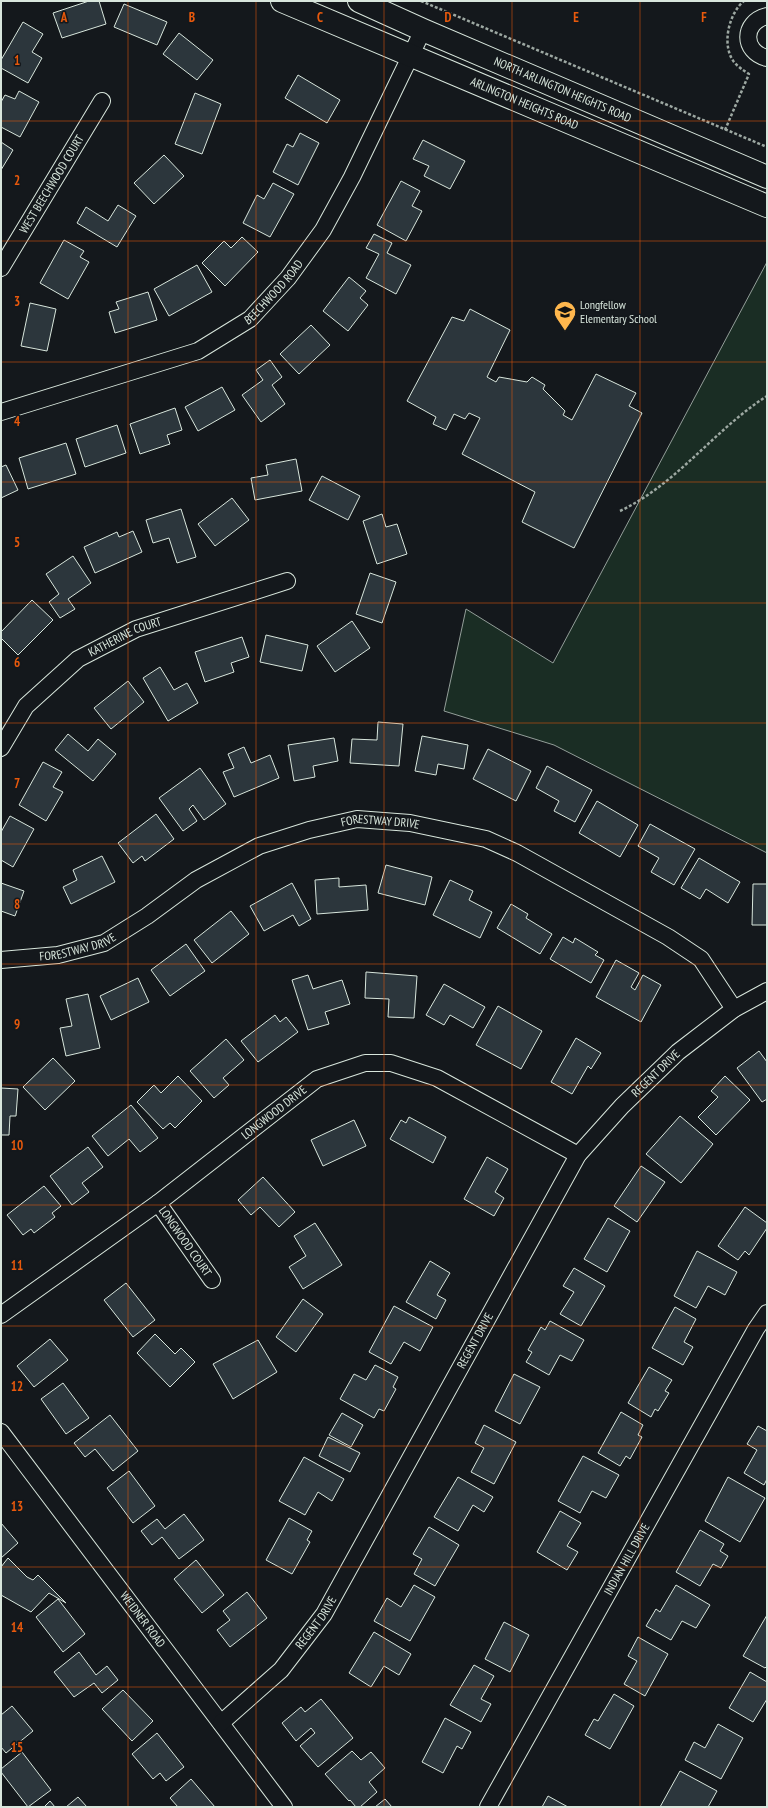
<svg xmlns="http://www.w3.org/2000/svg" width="768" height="1808" viewBox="0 0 768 1808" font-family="'PT Sans Narrow',sans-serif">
	<rect width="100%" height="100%" fill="#14181c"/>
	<!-- green -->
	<polygon fill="#1a2d24" stroke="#939e99" points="767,262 767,853 554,745 444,711 466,609 553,663"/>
	<!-- building -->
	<g fill="#2c363c" stroke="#d8e6dc">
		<polygon points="89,1 99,1 106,24 62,38 53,13"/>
		<polygon points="124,4 167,22 157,45 114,27"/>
		<polygon points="23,22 43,34 32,52 42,58 28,83 1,68 1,60"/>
		<polygon points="179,33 213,60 197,80 163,54"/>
		<polygon points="298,75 340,100 327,123 285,98"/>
		<polygon points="19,91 39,102 20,137 1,127 1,102 5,95 15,99"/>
		<polygon points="195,93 221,104 202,154 175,144"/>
		<polygon points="300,133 319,143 298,185 273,172 287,144 293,147"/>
		<polygon points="423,140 465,161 450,189 424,176 429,166 413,159"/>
		<polygon points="1,142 13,150 1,170"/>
		<polygon points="164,155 184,176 154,204 134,183"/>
		<polygon points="401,181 420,191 412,206 422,211 406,241 377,225"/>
		<polygon points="273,183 294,194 270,237 243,223 257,195 264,199"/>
		<polygon points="118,205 136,216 117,247 77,223 86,207 108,221"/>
		<polygon points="374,234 392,243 387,253 411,265 396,294 366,278 379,254 366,248"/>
		<polygon points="242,237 258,252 225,286 202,263 224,241 231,248"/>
		<polygon points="64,240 84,251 80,257 89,262 68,299 40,283"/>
		<polygon points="197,265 212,292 169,316 154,289"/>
		<polygon points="349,277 366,291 360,298 368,305 348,331 323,311"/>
		<polygon points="148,292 157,320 115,333 109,312 119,309 116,302"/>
		<polygon points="30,303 56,309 47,351 21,346"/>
		<polygon points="470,309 510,330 487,377 496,382 499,377 527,382 532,377 545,385 543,389 565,411 563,415 572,420 596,374 636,393 629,406 642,413 574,548 522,522 535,492 462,454 480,418 469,413 465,419 454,414 446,430 433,424 436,417 407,401 452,317 464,321"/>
		<polygon points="311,325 330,345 299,374 280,354"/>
		<polygon points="270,360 282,377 272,385 285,404 261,422 242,395 263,380 256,370"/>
		<polygon points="222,387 235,410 198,431 185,407"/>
		<polygon points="175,408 182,430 167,435 170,444 140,454 130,424"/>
		<polygon points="117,425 126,453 85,467 76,439"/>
		<polygon points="66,443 76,474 28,489 19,458"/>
		<polygon points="296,459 302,491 255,500 251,478 268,475 266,465"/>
		<polygon points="6,465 18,490 1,498 1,467"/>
		<polygon points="322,476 360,496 348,520 309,500"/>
		<polygon points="232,498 249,520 215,546 198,524"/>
		<polygon points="181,509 196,557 177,563 169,538 153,543 146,520"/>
		<polygon points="382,514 386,527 397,524 407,554 377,564 363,521"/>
		<polygon points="133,531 142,552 95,573 84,547 117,532 119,537"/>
		<polygon points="73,556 91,583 68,599 75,609 60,618 49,602 59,594 46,574"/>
		<polygon points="370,573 396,582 382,623 356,614"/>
		<polygon points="32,600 53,620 18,655 1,638 1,632"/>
		<polygon points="352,621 370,648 335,672 317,646"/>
		<polygon points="266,635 308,645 302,671 260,662"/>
		<polygon points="242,637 249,657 231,663 234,672 205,682 195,652"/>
		<polygon points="160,667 174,690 187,683 198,703 168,721 143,678"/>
		<polygon points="128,681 144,702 111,729 94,708"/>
		<polygon points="378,722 403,724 399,766 350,763 352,739 377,740"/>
		<polygon points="68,734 88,751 98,739 116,754 93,781 55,750"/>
		<polygon points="422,736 468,745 464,769 438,764 436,775 415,771"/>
		<polygon points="334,738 338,761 313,766 315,777 294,781 288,745"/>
		<polygon points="244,747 251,763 270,755 279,778 234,797 223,772 234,768 228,754"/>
		<polygon points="488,749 531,771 516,801 473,779"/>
		<polygon points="43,762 62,772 53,787 63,792 46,821 19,805"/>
		<polygon points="547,766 592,790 575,822 554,811 559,801 536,788"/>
		<polygon points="200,768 226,804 204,820 193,805 189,809 197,821 183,831 159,798"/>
		<polygon points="597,801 638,825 620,857 579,833"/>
		<polygon points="156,814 174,839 145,861 142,856 133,863 118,843"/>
		<polygon points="10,816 34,829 13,867 1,860 1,832"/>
		<polygon points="650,824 695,849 674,885 651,872 659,858 638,846"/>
		<polygon points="102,856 115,882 71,904 63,887 77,880 73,870"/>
		<polygon points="699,858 740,882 728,903 706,889 700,899 681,888"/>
		<polygon points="386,865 432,877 425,905 378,893"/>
		<polygon points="339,878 339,887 366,885 368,910 317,914 315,880"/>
		<polygon points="450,880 473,891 469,900 492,912 480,938 433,915"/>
		<polygon points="1,883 24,891 15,916 1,911"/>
		<polygon points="292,883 311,919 299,926 293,915 264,931 250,906"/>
		<polygon points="753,884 767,884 767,925 752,925"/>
		<polygon points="511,904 528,914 526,918 552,934 540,954 497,928"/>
		<polygon points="231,911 249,934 212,963 194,940"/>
		<polygon points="563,937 573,943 575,938 598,952 595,955 604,960 591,983 550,959"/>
		<polygon points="186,944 205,971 170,996 151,970"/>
		<polygon points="616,960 639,973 631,987 635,990 643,975 661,985 641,1022 596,997"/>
		<polygon points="366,972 417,976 414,1018 388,1017 389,999 365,998"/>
		<polygon points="308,975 313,989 342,980 350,1004 325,1012 329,1024 308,1030 292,980"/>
		<polygon points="138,978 149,1002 111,1020 100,996"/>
		<polygon points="444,984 485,1007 473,1028 450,1015 444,1025 426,1015"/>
		<polygon points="88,994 100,1048 66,1056 60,1028 72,1026 66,999"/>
		<polygon points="498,1006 542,1031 521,1069 476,1045"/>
		<polygon points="275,1015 280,1022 286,1017 298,1032 258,1062 241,1041"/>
		<polygon points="576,1038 601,1053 591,1069 588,1066 572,1094 551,1082"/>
		<polygon points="226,1039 244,1060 223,1078 229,1085 214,1098 190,1071"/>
		<polygon points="759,1051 767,1062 767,1099 762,1102 737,1068"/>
		<polygon points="53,1058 75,1081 45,1110 23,1087"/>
		<polygon points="178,1076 202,1101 175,1128 170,1123 163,1129 137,1102 154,1085 161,1093"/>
		<polygon points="725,1076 750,1100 716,1135 698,1117 718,1097 711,1091"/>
		<polygon points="1,1088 18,1089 16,1116 10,1116 9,1135 1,1135"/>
		<polygon points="131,1105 158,1138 140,1152 129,1139 108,1156 92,1136"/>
		<polygon points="680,1116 713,1144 681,1183 646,1154"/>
		<polygon points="409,1117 446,1137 433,1163 390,1139 401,1120 406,1123"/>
		<polygon points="354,1120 366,1146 323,1166 311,1140"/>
		<polygon points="88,1147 103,1167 82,1183 89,1192 72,1205 50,1176"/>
		<polygon points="487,1157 508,1169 495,1192 504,1198 494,1216 464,1199"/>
		<polygon points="641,1166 665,1182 637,1222 614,1206"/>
		<polygon points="263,1177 295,1212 279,1227 260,1207 251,1215 238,1200"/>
		<polygon points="44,1186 61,1206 52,1213 55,1217 34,1233 31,1229 23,1235 7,1215"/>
		<polygon points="745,1207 767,1223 767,1228 749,1255 745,1251 738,1260 718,1246"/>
		<polygon points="608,1218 630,1231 607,1272 584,1259"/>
		<polygon points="315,1223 342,1265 303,1289 289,1267 306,1256 294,1236"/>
		<polygon points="697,1251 737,1272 725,1295 708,1286 696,1308 674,1296"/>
		<polygon points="430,1261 450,1273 437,1295 446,1300 436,1319 406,1302"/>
		<polygon points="574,1268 605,1286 581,1326 560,1314 574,1292 563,1286"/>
		<polygon points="126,1283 155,1320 133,1337 104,1300"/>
		<polygon points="303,1299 323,1314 296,1352 276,1337"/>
		<polygon points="394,1306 433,1327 420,1351 404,1342 391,1364 369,1352"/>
		<polygon points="675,1307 696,1319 684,1342 693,1347 683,1365 652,1348"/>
		<polygon points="550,1321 584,1340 572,1361 560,1355 549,1375 526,1362 532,1352 528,1350 541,1327 545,1330"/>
		<polygon points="155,1334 175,1354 181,1348 195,1362 170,1387 137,1353"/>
		<polygon points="50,1339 68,1360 34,1387 17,1366"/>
		<polygon points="258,1340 277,1372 233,1399 213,1364"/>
		<polygon points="375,1365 398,1377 393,1387 396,1389 384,1411 379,1409 374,1418 340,1399 354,1374 366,1380"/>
		<polygon points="649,1367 672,1380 665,1391 669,1393 658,1411 655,1409 651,1417 628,1403"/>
		<polygon points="514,1374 540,1387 520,1424 495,1411"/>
		<polygon points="63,1383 89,1418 66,1434 41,1399"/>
		<polygon points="621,1412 643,1425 638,1435 642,1437 630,1459 626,1456 620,1466 598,1453"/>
		<polygon points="342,1413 363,1425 351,1447 329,1435"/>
		<polygon points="110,1415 138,1451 113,1471 95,1449 85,1457 74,1443"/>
		<polygon points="484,1425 516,1442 494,1484 471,1472 484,1448 475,1443"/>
		<polygon points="758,1426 767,1431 767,1479 764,1485 744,1473 757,1450 747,1444"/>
		<polygon points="328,1437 360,1453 350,1472 319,1456"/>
		<polygon points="583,1456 619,1475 606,1498 592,1491 580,1513 558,1501"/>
		<polygon points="304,1457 344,1479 332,1501 318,1492 305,1515 279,1501"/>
		<polygon points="129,1471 155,1506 133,1523 107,1488"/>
		<polygon points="458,1477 493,1497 484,1512 473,1505 458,1531 434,1517"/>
		<polygon points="728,1477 765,1498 740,1542 705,1521"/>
		<polygon points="560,1511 581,1523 567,1546 578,1552 567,1570 537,1552"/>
		<polygon points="184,1514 204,1540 179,1559 162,1537 152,1545 141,1531 157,1519 165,1529"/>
		<polygon points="289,1518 312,1531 307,1540 310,1542 292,1574 266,1560"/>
		<polygon points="1,1523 18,1543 1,1558"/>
		<polygon points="429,1527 459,1545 435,1586 414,1574 422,1559 413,1554"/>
		<polygon points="700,1530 724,1544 720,1551 728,1556 721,1568 713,1564 700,1586 676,1572"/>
		<polygon points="8,1558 27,1577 33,1580 38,1575 66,1603 49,1593 31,1612 1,1595 1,1567"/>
		<polygon points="196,1560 224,1595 202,1613 174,1579"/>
		<polygon points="414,1585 435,1597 410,1641 374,1621 387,1598 401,1607"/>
		<polygon points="676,1585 710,1605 696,1628 682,1621 671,1640 646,1626 656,1609 660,1612"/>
		<polygon points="247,1592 267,1618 230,1647 217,1630 230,1620 223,1611"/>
		<polygon points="58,1599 85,1634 63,1652 36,1617"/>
		<polygon points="767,1615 767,1666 765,1668 743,1656"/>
		<polygon points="504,1622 529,1635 510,1672 485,1659"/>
		<polygon points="374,1632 411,1654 399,1675 384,1666 371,1687 349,1673"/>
		<polygon points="638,1637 668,1654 645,1696 624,1684 637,1661 628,1656"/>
		<polygon points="79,1652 96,1675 107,1666 118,1680 102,1693 94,1683 74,1697 54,1672"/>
		<polygon points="474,1665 494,1676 481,1699 491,1704 481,1722 450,1705"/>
		<polygon points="750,1672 767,1682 767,1699 753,1722 729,1708"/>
		<polygon points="123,1690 153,1721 132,1741 102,1709"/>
		<polygon points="614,1694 634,1706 610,1749 585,1735 594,1719 598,1721"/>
		<polygon points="321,1699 353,1738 318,1767 300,1746 315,1733 311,1728 296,1741 282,1723 301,1707 305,1712"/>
		<polygon points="12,1706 33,1731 6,1753 1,1747 1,1715"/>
		<polygon points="445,1718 471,1732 462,1749 457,1746 443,1773 422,1762"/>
		<polygon points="718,1724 743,1738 721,1779 685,1760 694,1742 705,1748"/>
		<polygon points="157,1733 184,1767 166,1781 160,1773 153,1779 132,1754"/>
		<polygon points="352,1751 361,1760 371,1752 385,1768 369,1782 377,1792 360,1807 356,1807 350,1800 349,1801 325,1774"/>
		<polygon points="22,1752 51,1790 28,1807 1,1772 1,1769"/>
		<polygon points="680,1771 717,1791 708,1807 660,1807"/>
		<polygon points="191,1779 215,1807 178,1807 170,1798"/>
		<polygon points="548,1796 568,1807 542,1807"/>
		<polygon points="78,1797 87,1807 66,1807"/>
		<polygon points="385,1799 392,1807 375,1807"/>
		<polygon points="50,1801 55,1807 44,1807"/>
	</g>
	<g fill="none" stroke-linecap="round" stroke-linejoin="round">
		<!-- minor casing -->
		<g stroke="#d8e6dc" stroke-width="18">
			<g id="minor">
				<path d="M767 16C742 22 742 52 767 58"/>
				<path id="s1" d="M1 268 102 101"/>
				<path id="s2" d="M1 412 198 351 250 319 288 278 323 230 352 177 423 30"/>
				<path id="s3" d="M1 748 26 706 78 659 136 629 287 581"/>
				<path id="s4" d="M1 960 58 955 104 943 147 916 196 880 259 846 309 830 357 819 410 823 486 839 517 853 668 937 701 959 734 1009"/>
				<path id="s5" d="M158 1203 212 1280"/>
				<path id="s6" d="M1 1315 158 1203 317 1079 365 1063H391L437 1078 578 1155"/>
				<path id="s7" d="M1 1432 284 1807"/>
				<path id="s8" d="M221 1723 281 1670 324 1614 578 1155 622 1106 678 1052 734 1009 767 991"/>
				<path id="s9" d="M488 1807 756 1329 767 1313"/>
			</g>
		</g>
		<!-- secondary casing -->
		<g stroke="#d8e6dc" stroke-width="24">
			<g id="secondary">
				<path id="s10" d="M282 1 767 206"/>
				<path id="s11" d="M359 1 423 30 767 177"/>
			</g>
		</g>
		<!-- path -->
		<g stroke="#9da8a2" stroke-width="2.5" stroke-dasharray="3 2" stroke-linecap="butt">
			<polyline points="421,1 767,147"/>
			<path d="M725 130 749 74C743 70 738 67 734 62 721 45 729 13 744 1"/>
			<path d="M620 511C677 484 715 429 767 396"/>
		</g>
		<!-- minor -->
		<use href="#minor" stroke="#14181c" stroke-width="16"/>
		<!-- secondary -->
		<use href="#secondary" stroke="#14181c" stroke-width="22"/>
	</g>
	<!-- grid -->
	<path fill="none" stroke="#e8590c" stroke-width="1" stroke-opacity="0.55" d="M128 1V1807M256 1V1807M384 1V1807M512 1V1807M640 1V1807M1 121H767M1 241H767M1 362H767M1 482H767M1 603H767M1 723H767M1 844H767M1 964H767M1 1085H767M1 1205H767M1 1326H767M1 1446H767M1 1567H767M1 1687H767"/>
	<!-- icons -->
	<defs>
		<g id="school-pin" transform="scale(1.15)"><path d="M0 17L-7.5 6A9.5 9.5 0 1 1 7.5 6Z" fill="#ffb74d" stroke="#14181c"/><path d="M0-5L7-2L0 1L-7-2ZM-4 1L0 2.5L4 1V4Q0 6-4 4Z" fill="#111"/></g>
	</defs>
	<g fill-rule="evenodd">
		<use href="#school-pin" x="565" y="312"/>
	</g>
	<g text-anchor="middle" stroke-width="3" stroke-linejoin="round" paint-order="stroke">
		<!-- street labels -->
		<g font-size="12" fill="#d8e6dc" stroke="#14181c">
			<text dy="4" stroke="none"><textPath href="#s11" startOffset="222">NORTH ARLINGTON HEIGHTS ROAD</textPath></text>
			<text dy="4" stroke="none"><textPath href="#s10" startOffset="263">ARLINGTON HEIGHTS ROAD</textPath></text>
			<text dy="4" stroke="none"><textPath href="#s1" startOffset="98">WEST BEECHWOOD COURT</textPath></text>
			<text dy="4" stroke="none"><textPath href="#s2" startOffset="303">BEECHWOOD ROAD</textPath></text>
			<text dy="4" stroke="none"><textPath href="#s3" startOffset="171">KATHERINE COURT</textPath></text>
			<text dy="4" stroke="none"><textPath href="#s4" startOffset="413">FORESTWAY DRIVE</textPath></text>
			<text dy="4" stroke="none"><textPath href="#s4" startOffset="78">FORESTWAY DRIVE</textPath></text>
			<text dy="4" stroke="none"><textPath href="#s8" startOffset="788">REGENT DRIVE</textPath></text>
			<text dy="4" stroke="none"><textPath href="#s6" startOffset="340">LONGWOOD DRIVE</textPath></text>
			<text dy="4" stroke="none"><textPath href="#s5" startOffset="47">LONGWOOD COURT</textPath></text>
			<text dy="4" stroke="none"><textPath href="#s8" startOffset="463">REGENT DRIVE</textPath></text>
			<text dy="4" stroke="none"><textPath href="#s9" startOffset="284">INDIAN HILL DRIVE</textPath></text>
			<text dy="4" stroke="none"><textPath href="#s7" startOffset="235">WEIDNER ROAD</textPath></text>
			<text dy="4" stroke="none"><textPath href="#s8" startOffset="139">REGENT DRIVE</textPath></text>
		</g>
		<!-- poi labels -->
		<g font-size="12" fill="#d8e6dc" stroke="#14181c" text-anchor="start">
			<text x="580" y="309">Longfellow<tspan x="580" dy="14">Elementary School</tspan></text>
		</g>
	</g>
	<g font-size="13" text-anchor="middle" font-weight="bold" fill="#e8590c" stroke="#14181c" stroke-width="3" stroke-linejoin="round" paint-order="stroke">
		<text x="64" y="22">A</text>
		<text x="192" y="22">B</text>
		<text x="320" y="22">C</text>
		<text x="448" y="22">D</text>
		<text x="576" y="22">E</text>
		<text x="704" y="22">F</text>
		<text x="17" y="65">1</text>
		<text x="17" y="185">2</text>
		<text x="17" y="306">3</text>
		<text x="17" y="426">4</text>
		<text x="17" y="547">5</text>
		<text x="17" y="667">6</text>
		<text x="17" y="788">7</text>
		<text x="17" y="909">8</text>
		<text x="17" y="1029">9</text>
		<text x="17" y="1150">10</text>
		<text x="17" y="1270">11</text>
		<text x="17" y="1391">12</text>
		<text x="17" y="1511">13</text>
		<text x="17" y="1632">14</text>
		<text x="17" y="1752">15</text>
	</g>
	<!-- border -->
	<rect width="768" height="1808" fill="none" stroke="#d8e6dc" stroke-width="4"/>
</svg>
